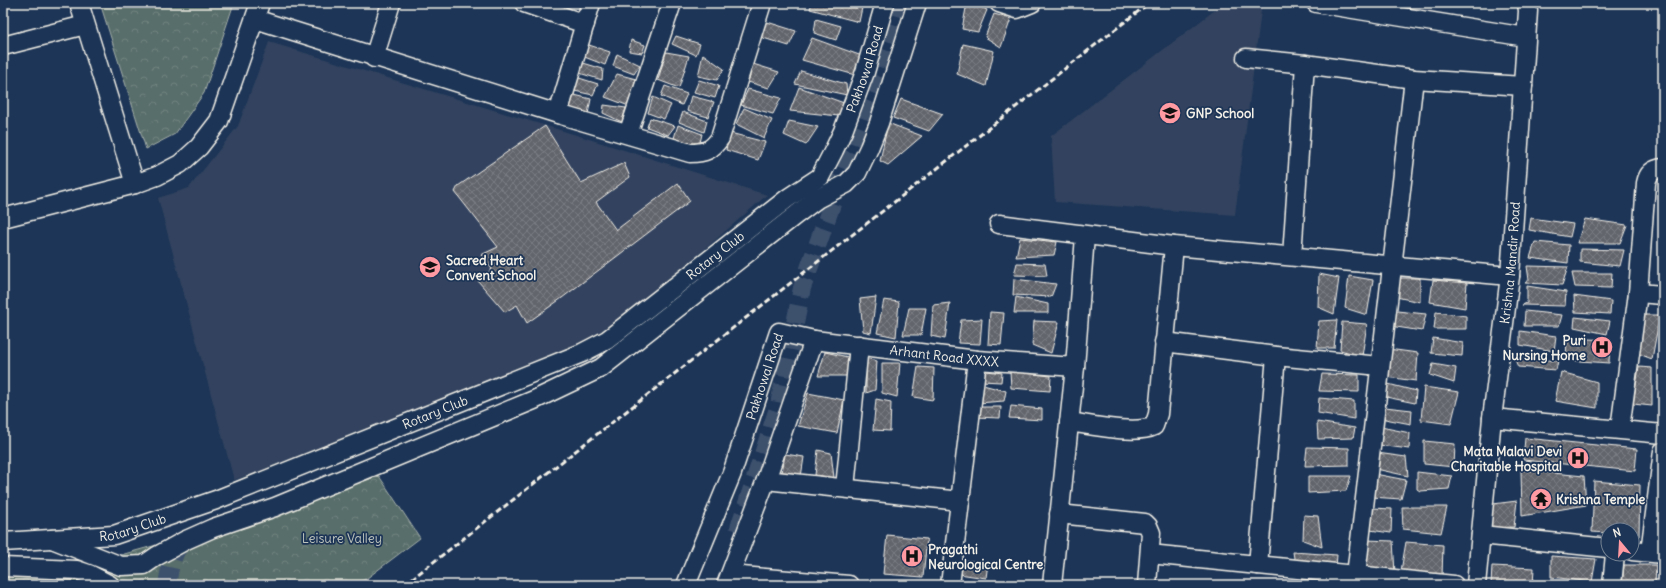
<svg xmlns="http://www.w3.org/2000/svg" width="1666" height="588" viewBox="0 0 1666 588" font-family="Delius,sans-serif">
	<defs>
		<pattern id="park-crowns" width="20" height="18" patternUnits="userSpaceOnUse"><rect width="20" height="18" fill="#586e6a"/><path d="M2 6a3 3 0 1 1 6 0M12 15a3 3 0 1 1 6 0" fill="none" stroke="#71837f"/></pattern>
		<pattern id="building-cross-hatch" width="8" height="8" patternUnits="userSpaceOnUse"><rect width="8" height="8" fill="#63656d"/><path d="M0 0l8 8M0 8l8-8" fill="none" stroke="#7a7c82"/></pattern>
	</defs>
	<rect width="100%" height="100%" fill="#1d3557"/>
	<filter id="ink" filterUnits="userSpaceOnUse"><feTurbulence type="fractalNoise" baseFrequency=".025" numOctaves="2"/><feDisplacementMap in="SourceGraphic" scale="8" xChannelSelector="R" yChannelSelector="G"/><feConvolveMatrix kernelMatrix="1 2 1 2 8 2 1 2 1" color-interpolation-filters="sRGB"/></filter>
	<g filter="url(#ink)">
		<!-- built -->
		<g fill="#32435e">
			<polygon points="1224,3 1262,3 1235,215 1055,202 1051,136"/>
			<polygon points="269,42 573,134 767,195 605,336 373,435 234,480 158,198 189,188 238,126"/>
		</g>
		<!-- park -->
		<g fill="url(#park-crowns)" stroke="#a6b0a9">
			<polygon points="100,3 234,3 204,93 175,134 146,149"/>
			<polygon points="379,476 420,538 358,585 3,585 3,577 60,572 271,513"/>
		</g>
		<!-- building -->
		<g fill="url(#building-cross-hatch)" stroke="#f4f1e8">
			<polygon points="812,3 863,3 859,22 810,9"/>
			<polygon points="967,3 973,3 987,10 978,32 962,29"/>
			<polygon points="994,14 1011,19 1001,47 985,37"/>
			<polygon points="816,19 841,26 836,40 814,33"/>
			<polygon points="764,21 796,31 789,46 760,37"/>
			<polygon points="676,36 700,44 696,55 672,44"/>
			<polygon points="812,38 862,56 855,75 802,60"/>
			<polygon points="631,40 645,45 642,53 629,51"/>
			<polygon points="586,44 610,52 605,65 582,56"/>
			<polygon points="963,44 994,51 986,86 957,74"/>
			<polygon points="666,52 689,56 679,88 658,80"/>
			<polygon points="617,54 640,65 634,74 613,66"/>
			<polygon points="703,54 724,69 717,80 698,76"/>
			<polygon points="580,62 603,69 602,80 576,72"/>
			<polygon points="753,64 779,72 769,88 748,82"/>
			<polygon points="801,71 846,84 847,95 795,84"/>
			<polygon points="617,74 636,79 629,106 605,97"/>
			<polygon points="576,77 598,84 593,95 570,90"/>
			<polygon points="699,80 719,86 715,98 694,92"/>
			<polygon points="665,86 687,94 682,105 661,96"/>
			<polygon points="799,87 844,103 839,116 790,111"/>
			<polygon points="748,89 781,98 773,114 741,105"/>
			<polygon points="570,94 591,99 588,114 567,107"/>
			<polygon points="691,96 714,102 708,117 687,111"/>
			<polygon points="653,97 671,105 664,119 648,113"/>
			<polygon points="901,99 943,114 929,131 893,118"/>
			<polygon points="604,105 626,108 622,122 603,113"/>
			<polygon points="744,108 772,120 764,138 736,124"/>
			<polygon points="683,112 707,121 704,132 679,122"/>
			<polygon points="650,118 675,126 668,135 647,127"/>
			<polygon points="789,121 818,127 806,145 784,135"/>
			<polygon points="888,123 922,136 888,165 880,161"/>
			<polygon points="678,125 702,134 699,147 674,138"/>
			<polygon points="545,126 581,183 624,163 630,177 596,202 616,230 678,183 690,201 562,298 527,323 517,305 505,312 478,281 492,269 481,255 498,247 455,192 458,186"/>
			<polygon points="730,133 765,142 758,160 726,150"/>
			<polygon points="1531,218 1573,224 1570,237 1529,230"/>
			<polygon points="1585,219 1627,225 1620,243 1577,243"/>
			<polygon points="1020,238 1057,242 1054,255 1016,257"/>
			<polygon points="1535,242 1569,245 1568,263 1530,258"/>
			<polygon points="1580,249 1624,250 1620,266 1580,262"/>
			<polygon points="1017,263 1045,264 1047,276 1014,275"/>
			<polygon points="1527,266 1568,267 1562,285 1525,283 1529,280"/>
			<polygon points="1572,273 1612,273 1611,288 1575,287"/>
			<polygon points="1319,274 1339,278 1334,314 1318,307"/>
			<polygon points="1349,276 1373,280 1367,315 1345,308"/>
			<polygon points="1396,278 1420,278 1420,302 1396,297"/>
			<polygon points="1014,279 1056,284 1051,297 1013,295"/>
			<polygon points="1433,280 1467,283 1465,308 1430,302"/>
			<polygon points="1527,286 1566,292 1565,306 1522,305 1527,303"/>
			<polygon points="1574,296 1611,301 1610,314 1575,312"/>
			<polygon points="876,297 871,333 863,331 860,299"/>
			<polygon points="1016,297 1048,304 1048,313 1014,313"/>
			<polygon points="884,300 899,302 896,337 877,333"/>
			<polygon points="950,303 945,339 931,336 933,305"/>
			<polygon points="909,308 926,308 921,335 903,335"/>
			<polygon points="1397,311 1426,314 1422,331 1390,326"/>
			<polygon points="1525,311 1562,315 1559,326 1524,326"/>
			<polygon points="990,312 1004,313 1001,345 988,344"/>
			<polygon points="1436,312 1466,316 1466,329 1434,329"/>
			<polygon points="1639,315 1660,315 1652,359 1639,354"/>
			<polygon points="1575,317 1610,321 1607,334 1574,327"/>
			<polygon points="982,319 980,344 958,343 961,320"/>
			<polygon points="1337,320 1334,348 1317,348 1319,321"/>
			<polygon points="1034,321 1059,322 1051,353 1032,345"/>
			<polygon points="1342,322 1367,324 1362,356 1340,350"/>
			<polygon points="1520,331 1556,336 1554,351 1520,345"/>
			<polygon points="1433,338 1463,343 1462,356 1431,353"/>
			<polygon points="1567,338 1610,340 1609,363 1566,360"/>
			<polygon points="1388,349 1418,353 1416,381 1386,377"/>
			<polygon points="825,352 848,357 847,376 818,376"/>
			<polygon points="1514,357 1558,361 1556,370 1518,367"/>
			<polygon points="866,358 877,361 875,390 866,393"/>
			<polygon points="882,363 900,363 897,397 882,393"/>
			<polygon points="1433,364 1456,368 1454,383 1430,375"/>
			<polygon points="918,367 934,368 933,400 913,397"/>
			<polygon points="1639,367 1652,368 1652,406 1633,404"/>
			<polygon points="980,370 1002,373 1001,382 981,381"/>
			<polygon points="1010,371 1051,376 1050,391 1011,388"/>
			<polygon points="1561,372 1597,382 1597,408 1555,401"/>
			<polygon points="1322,374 1359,375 1359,392 1319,391"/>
			<polygon points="1388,384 1416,391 1415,403 1386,397"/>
			<polygon points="983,385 1006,391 1004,401 978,403"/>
			<polygon points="1424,387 1459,392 1451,424 1421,420"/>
			<polygon points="808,393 844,400 837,433 798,426"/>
			<polygon points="1319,398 1354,401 1354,419 1318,413"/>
			<polygon points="876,399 891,402 890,431 873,430"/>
			<polygon points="1011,406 1042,409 1042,420 1009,418"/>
			<polygon points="980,407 1001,407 1000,418 975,417"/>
			<polygon points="1385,407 1412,410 1411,424 1385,419"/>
			<polygon points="1317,422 1355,428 1353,438 1318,439"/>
			<polygon points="1381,427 1410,433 1409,449 1379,445"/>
			<polygon points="1525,438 1637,449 1635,471 1523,460"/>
			<polygon points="1424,441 1455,444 1454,467 1424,464"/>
			<polygon points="1307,447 1349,448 1349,465 1305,466"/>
			<polygon points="818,450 831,453 834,478 815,475"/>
			<polygon points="1377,453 1406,457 1408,476 1376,469 1379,464"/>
			<polygon points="785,454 804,457 801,477 782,473"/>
			<polygon points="1521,470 1584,476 1586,505 1522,516"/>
			<polygon points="1417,472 1452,476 1449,489 1420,491 1417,489"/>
			<polygon points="1375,474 1406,480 1401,499 1371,497"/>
			<polygon points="1308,476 1351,476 1346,491 1308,493"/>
			<polygon points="1594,481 1640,485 1639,536 1632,536 1632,530 1608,530 1608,533 1592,532"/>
			<polygon points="1517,501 1514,527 1490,528 1493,504"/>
			<polygon points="1402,507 1447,507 1441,533 1403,529"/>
			<polygon points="1372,508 1392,509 1391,533 1370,530"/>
			<polygon points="1304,515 1318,516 1322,547 1303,540"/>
			<polygon points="887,535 927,539 923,577 883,574"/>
			<polygon points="1366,540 1393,541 1395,573 1364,567"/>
			<polygon points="1406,542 1443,545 1442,577 1401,571"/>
			<polygon points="1293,552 1337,555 1336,567 1295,564"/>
			<polygon points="1551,556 1596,559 1592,582 1551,577"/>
			<polygon points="961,560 988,563 986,578 959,574"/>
			<polygon points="1624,565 1656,565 1655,585 1622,585"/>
			<polygon points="1492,566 1534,568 1533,585 1491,585"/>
			<polygon points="1543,582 1581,585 1542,585"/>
		</g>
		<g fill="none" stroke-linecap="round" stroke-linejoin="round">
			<!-- minor-tunnel -->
			<g stroke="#3d516d" stroke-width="18" stroke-dasharray="18 9" stroke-linecap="butt">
				<polyline points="738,531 779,405 802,288 887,50 901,3"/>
				<path d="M167 585C170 568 172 550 187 538"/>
			</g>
			<!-- minor casing -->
			<g stroke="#f4f1e8" stroke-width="21">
				<g id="minor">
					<polyline points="79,3 135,184"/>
					<polyline points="524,3 585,24"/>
					<polyline points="999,3 1017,9 1032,3"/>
					<polyline points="1316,3 1526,37"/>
					<polyline points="255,19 558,114 591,3"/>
					<polyline points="3,46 85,25"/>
					<polyline points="374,58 391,3"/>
					<polyline points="1246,58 1305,64 1414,79 1523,86"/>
					<path d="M558 114 690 153C705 153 712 150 720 138L762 3"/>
					<polyline points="628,134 672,3"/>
					<polyline points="3,218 135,184 157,176 180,164 199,147 219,121 260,3"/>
					<polyline points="999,224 1174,246 1510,276"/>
					<polyline points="1292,256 1305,64"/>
					<polyline points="1638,293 1663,295"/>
					<polyline points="1164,342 1276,356 1380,366"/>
					<polyline points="1492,418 1663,434"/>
					<path d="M1069 422C1090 425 1136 435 1154 426L1158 414 1174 246"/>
					<path d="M1620 429 1638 293 1646 183C1648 173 1653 169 1663 168"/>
					<polyline points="766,480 960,501"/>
					<polyline points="845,488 859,345"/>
					<polyline points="1059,514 1145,523 1148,526 1151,533 1147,585"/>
					<polyline points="1481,535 1608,548"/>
					<polyline points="52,539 121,566 144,565 157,556 186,540 213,528 275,507 534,400 601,368 797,214 817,199 846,184 857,173 869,148 879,123 917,3"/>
					<path id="s1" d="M3 542 114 535 216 500 582 353 607 340 788 198 820 177 834 150 843 131 865 72 885 3"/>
					<polyline points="1632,551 1663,554"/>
					<polyline points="1650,552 1663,451"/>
					<polyline points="1150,554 1454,585"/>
					<polyline points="1258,565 1276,356"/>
					<polyline points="3,567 77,570 89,574 110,585"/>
					<polyline points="730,575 849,585"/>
					<polyline points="1356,575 1414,79"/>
					<path id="s2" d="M686 585 732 473 779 332 814 340 977 360 1075 367"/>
					<polyline points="726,585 766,480 814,340"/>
					<polyline points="950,585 977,360"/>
					<polyline points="1052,585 1075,367 1085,236"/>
					<path id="s3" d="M1476 585 1492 418 1510 276 1528 11 1527 3"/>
					<polyline points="1612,585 1615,554"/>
				</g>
			</g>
			<!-- minor -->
			<use href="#minor" stroke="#1d3557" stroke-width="18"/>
			<!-- rail -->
			<polyline stroke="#f4f1e8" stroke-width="3" stroke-dasharray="6 3" stroke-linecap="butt" points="404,585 1149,3"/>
		</g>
	</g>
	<!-- icons -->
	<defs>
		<g id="school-disc" transform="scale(1.15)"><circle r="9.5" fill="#ff9aa2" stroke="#1d3557"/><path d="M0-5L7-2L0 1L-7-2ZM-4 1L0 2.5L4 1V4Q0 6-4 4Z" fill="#111"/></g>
		<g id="hospital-disc" transform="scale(1.15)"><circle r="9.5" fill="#ff9aa2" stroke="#1d3557"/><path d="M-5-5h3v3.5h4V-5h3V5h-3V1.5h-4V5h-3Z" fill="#111"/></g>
		<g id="temple-disc" transform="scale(1.15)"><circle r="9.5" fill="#ff9aa2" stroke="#1d3557"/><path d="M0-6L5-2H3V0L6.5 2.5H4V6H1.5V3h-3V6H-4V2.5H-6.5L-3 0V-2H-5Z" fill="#111"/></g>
	</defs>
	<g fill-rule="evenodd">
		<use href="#school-disc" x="1170" y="113"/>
		<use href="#school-disc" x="430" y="267"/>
		<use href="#hospital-disc" x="1602" y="347"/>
		<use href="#hospital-disc" x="1578" y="458"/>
		<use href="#temple-disc" x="1541" y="499"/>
		<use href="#hospital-disc" x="912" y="556"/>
	</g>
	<g text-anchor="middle" stroke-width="3.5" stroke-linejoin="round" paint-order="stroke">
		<!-- street labels -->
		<g font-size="13" fill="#f4f1e8" stroke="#1d3557">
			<text dy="5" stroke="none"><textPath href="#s1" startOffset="1027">Pakhowal Road</textPath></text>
			<text dy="5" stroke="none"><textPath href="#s1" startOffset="779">Rotary Club</textPath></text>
			<text dy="5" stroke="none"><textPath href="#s3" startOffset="324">Krishna Mandir Road</textPath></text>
			<text dy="5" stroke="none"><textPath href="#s2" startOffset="437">Arhant Road XXXX</textPath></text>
			<text dy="5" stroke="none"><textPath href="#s2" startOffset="223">Pakhowal Road</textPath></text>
			<text dy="5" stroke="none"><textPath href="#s1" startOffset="455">Rotary Club</textPath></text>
			<text dy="5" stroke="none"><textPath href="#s1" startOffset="131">Rotary Club</textPath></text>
		</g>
		<!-- poi labels -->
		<g font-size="13" font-weight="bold" fill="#f4f1e8" stroke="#1d3557" text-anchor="start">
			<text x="1186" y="118">GNP School</text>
			<text x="446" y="265">Sacred Heart<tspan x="446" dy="15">Convent School</tspan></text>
			<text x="1586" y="345" text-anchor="end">Puri<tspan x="1586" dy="15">Nursing Home</tspan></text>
			<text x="1562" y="456" text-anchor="end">Mata Malavi Devi<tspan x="1562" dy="15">Charitable Hospital</tspan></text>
			<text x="1556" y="504">Krishna Temple</text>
			<text x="928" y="554">Pragathi<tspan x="928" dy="15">Neurological Centre</tspan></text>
		</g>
		<!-- park labels -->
		<g font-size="13" fill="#bdc3bc" stroke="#1d3557">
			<text x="342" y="543">Leisure Valley</text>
		</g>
	</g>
	<!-- margin -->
	<rect width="1666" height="588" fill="none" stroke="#1d3557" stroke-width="16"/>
	<rect x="8" y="8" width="1650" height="572" fill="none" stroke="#f4f1e8" stroke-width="1.5" filter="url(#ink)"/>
	<!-- north arrow -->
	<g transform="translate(1620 542) rotate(342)"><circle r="19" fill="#1d3557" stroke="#738091"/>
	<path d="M0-3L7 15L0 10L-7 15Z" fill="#ff9aa2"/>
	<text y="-6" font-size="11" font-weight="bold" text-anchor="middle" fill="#f4f1e8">N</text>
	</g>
</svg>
